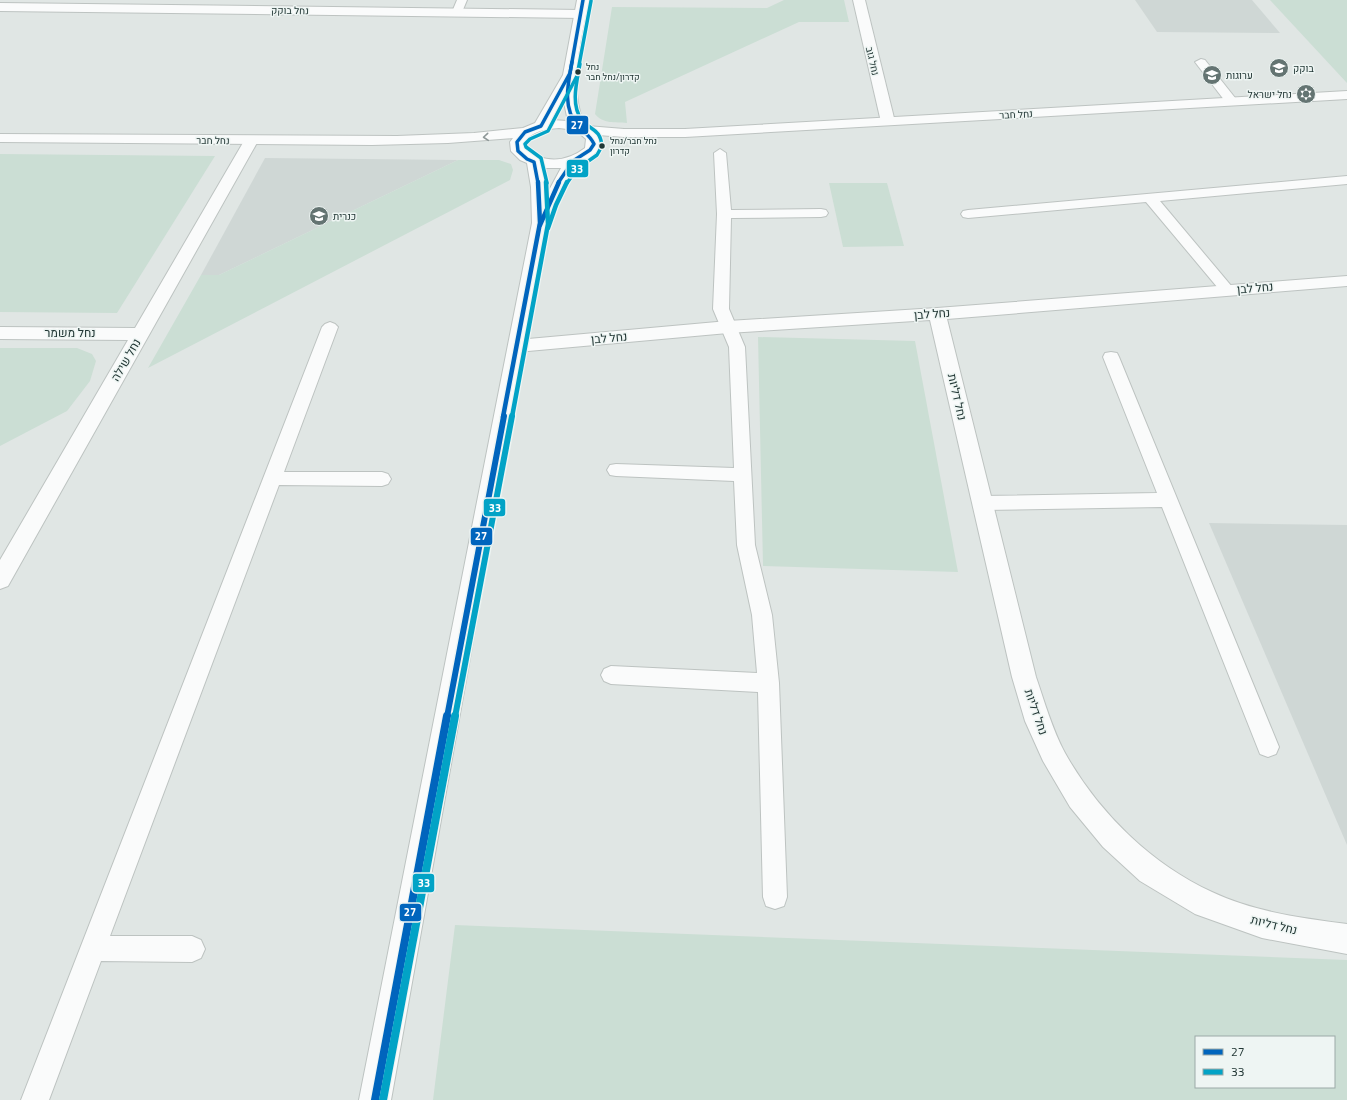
<svg xmlns="http://www.w3.org/2000/svg" width="1347" height="1100" viewBox="0 0 1347 1100" font-family="'Titillium Web',Heebo,sans-serif">
	<rect width="100%" height="100%" fill="#e0e6e4"/>
	<!-- built -->
	<g fill="#cfd7d5">
		<polygon points="1135,0 1252,0 1280,33 1157,32"/>
		<polygon points="265,158 458,160 219,275 201,275"/>
		<polygon points="1209,523 1347,525 1347,845"/>
	</g>
	<!-- green -->
	<g fill="#cbded4" fill-rule="evenodd">
		<path d="M784 0H844L849 22H799L625 102 627 123C615 122 603 124 595 114L612 7 767 8Z"/>
		<polygon points="1270,0 1347,0 1347,83"/>
		<polygon points="0,154 215,156 117,313 0,312"/>
		<polygon points="458,160 499,160 511,164 513,170 510,180 148,368 201,275 219,275"/>
		<polygon points="829,183 887,183 904,246 843,247"/>
		<polygon points="758,337 915,341 958,572 763,566"/>
		<polygon points="0,348 77,348 92,354 96,361 90,381 67,411 0,446"/>
		<path d="M455 925 1347 960V1100H433ZM1196 1037H1334V1087H1196Z"/>
	</g>
	<g fill="none" stroke-linecap="round" stroke-linejoin="round">
		<!-- service casing -->
		<g stroke="#bdc3c1" stroke-width="2">
			<g id="service">
				<polygon points="457,0 467,0 462,12 457,15 452,12"/>
				<polygon points="1201,59 1205,60 1236,99 1238,102 1236,105 1228,105 1195,62"/>
				<polygon points="720,149 726,153 731,210 821,209 826,210 828,213 826,216 821,217 731,218 729,309 745,347 755,545 772,615 779,683 787,897 784,906 775,909 766,906 763,897 758,692 611,684 604,681 601,675 604,669 611,666 757,673 752,615 737,545 734,481 616,476 610,475 607,470 610,465 616,464 734,468 729,347 713,309 717,214 714,153"/>
				<polygon points="1347,176 1347,184 1160,201 1233,288 1235,291 1233,294 1223,294 1146,202 968,218 963,217 961,214 963,211 968,210"/>
				<polygon points="330,322 335,324 338,327 284,472 382,472 388,474 391,479 388,484 382,486 279,485 110,936 192,936 201,940 205,949 201,958 192,962 101,961 49,1100 21,1100 322,327 325,324"/>
				<polygon points="1111,352 1117,353 1119,357 1279,747 1276,754 1268,757 1260,754 1162,507 983,510 977,508 974,503 977,498 983,496 1157,493 1103,357 1105,353"/>
			</g>
		</g>
		<!-- minor casing -->
		<g stroke="#bdc3c1" stroke-width="2">
			<g id="minor">
				<polygon points="853,0 865,0 895,122 893,125 883,125 881,122"/>
				<polygon points="0,3 581,10 587,14 581,18 0,11"/>
				<polygon points="251,137 256,138 258,141 8,586 0,589 0,560 128,340 0,339 0,327 135,328 244,141 246,138"/>
				<path d="M1347 276V286L947 319 1036 677C1045 703 1052 729 1065 753 1098 812 1151 864 1212 892 1254 912 1302 918 1347 924V954L1262 938 1195 914 1140 881 1103 847 1070 807 1043 761 1025 721 1012 677 930 320 728 333 517 352 511 350 508 346 511 342 517 340 728 321 937 308Z"/>
			</g>
		</g>
		<!-- tertiary casing -->
		<g stroke="#bdc3c1" stroke-width="2">
			<path id="tertiary" d="M577 0H589C581 41 568 84 584 125L587 126 624 129H685L1347 91V99L685 137H624L598 135 600 139 599 149 590 158 578 164 548 221 391 1100H359L532 223 531 187 527 163 520 160 511 151 510 142 513 138 448 143 372 145 0 142V134L397 136 474 133 523 128 535 123 563 75ZM563 98 568 121 551 120ZM559 128C570 129 578 131 586 139L585 148C567 162 544 164 525 149L524 142C533 131 545 129 559 128ZM543 168H561L547 194Z"/>
		</g>
		<!-- service -->
		<use href="#service" fill="#fafbfb" fill-rule="evenodd"/>
		<!-- minor -->
		<use href="#minor" fill="#fafbfb" fill-rule="evenodd"/>
		<!-- tertiary -->
		<use href="#tertiary" fill="#fafbfb" fill-rule="evenodd"/>
		<!-- bus-1-far3 casing -->
		<g stroke="#eef5f3" stroke-width="5.5">
			<g id="bus-1-far3">
				<polyline points="538,183 534,162 527,159 518,151 517,142 525,132 541,126 570,73 583,0"/>
				<path d="M558 183 573 161 590 150 594 144C590 135 584 133 578 126 562 108 568 83 572 62"/>
			</g>
		</g>
		<!-- bus-1-far2 casing -->
		<g stroke="#eef5f3" stroke-width="7">
			<g id="bus-1-far2">
				<polyline points="540,225 559,182"/>
				<polyline points="503,417 540,223 538,182"/>
			</g>
		</g>
		<!-- bus-1-far1 casing -->
		<g stroke="#eef5f3" stroke-width="9">
			<polyline id="bus-1-far1" points="447,717 504,416"/>
		</g>
		<!-- bus-1 casing -->
		<g stroke="#eef5f3" stroke-width="10">
			<polyline id="bus-1" points="375,1100 447,716"/>
		</g>
		<!-- bus-2-far3 casing -->
		<g stroke="#eef5f3" stroke-width="5.5">
			<g id="bus-2-far3">
				<polyline points="547,183 541,158 526,147 525,144 530,139 548,131 577,76 591,1"/>
				<path d="M567 183 577 169 597 155 602 146C600 128 591 131 582 120 570 105 577 81 580 64"/>
			</g>
		</g>
		<!-- bus-2-far2 casing -->
		<g stroke="#eef5f3" stroke-width="7">
			<g id="bus-2-far2">
				<polyline points="548,228 556,205 567,182"/>
				<polyline points="512,417 548,224 546,182"/>
			</g>
		</g>
		<!-- bus-2-far1 casing -->
		<g stroke="#eef5f3" stroke-width="9">
			<polyline id="bus-2-far1" points="455,717 512,416"/>
		</g>
		<!-- bus-2 casing -->
		<g stroke="#eef5f3" stroke-width="10">
			<polyline id="bus-2" points="383,1100 455,716"/>
		</g>
		<!-- bus-1-far3 -->
		<use href="#bus-1-far3" stroke="#0065bd" stroke-width="3.5"/>
		<!-- bus-1-far2 -->
		<use href="#bus-1-far2" stroke="#0065bd" stroke-width="4.5"/>
		<!-- bus-1-far1 -->
		<use href="#bus-1-far1" stroke="#0065bd" stroke-width="6"/>
		<!-- bus-1 -->
		<use href="#bus-1" stroke="#0065bd" stroke-width="8"/>
		<!-- bus-2-far3 -->
		<use href="#bus-2-far3" stroke="#02a3c6" stroke-width="3.5"/>
		<!-- bus-2-far2 -->
		<use href="#bus-2-far2" stroke="#02a3c6" stroke-width="4.5"/>
		<!-- bus-2-far1 -->
		<use href="#bus-2-far1" stroke="#02a3c6" stroke-width="6"/>
		<!-- bus-2 -->
		<use href="#bus-2" stroke="#02a3c6" stroke-width="8"/>
	</g>
	<!-- one-way arrows -->
	<defs><path id="oneway-chevron" d="M-2-3.5L2.5 0L-2 3.5" fill="none" stroke-width="1.6" stroke-linecap="round" stroke-linejoin="round"/></defs>
	<use stroke="#8e9898" href="#oneway-chevron" transform="translate(486 137) rotate(175)"/>
	<!-- icons -->
	<defs>
		<g id="school-disc" transform="scale(1)"><circle r="9.5" fill="#647472" stroke="#eef5f3"/><path d="M0-5L7-2L0 1L-7-2ZM-4 1L0 2.5L4 1V4Q0 6-4 4Z" fill="#fff"/></g>
		<g id="synagogue-disc" transform="scale(1)"><circle r="9.5" fill="#647472" stroke="#eef5f3"/><path d="M0-6.5L5.6 3.2H-5.6ZM0 6.5L5.6-3.2H-5.6Z" fill="#fff"/></g>
	</defs>
	<g fill-rule="evenodd">
		<use href="#school-disc" x="1279" y="68"/>
		<use href="#school-disc" x="1212" y="75"/>
		<use href="#synagogue-disc" x="1306" y="94"/>
		<use href="#school-disc" x="319" y="216"/>
	</g>
	<!-- markers -->
	<g fill="#213634" stroke="#eef5f3" stroke-width="1.5">
		<circle cx="578" cy="72" r="3.5"/>
		<circle cx="602" cy="146" r="3.5"/>
	</g>
	<g text-anchor="middle" stroke-width="3" stroke-linejoin="round" paint-order="stroke">
		<!-- far-bus labels -->
		<g font-size="9" fill="#213634" stroke="#eef5f3" text-anchor="start">
			<text x="586" y="70">נחל<tspan x="586" dy="10">קדרון/נחל חבר</tspan></text>
			<text x="610" y="144">נחל חבר/נחל<tspan x="610" dy="10">קדרון</tspan></text>
		</g>
		<!-- far-street labels -->
		<g font-size="10" fill="#213634" stroke="#eef5f3">
			<text transform="translate(290 10) rotate(1)" y="4">נחל בוקק</text>
			<text transform="translate(873 61) rotate(77)" y="4">נחל גוב</text>
			<text transform="translate(1016 114) rotate(-3)" y="4">נחל חבר</text>
			<text transform="translate(213 140) rotate(1)" y="4">נחל חבר</text>
		</g>
		<!-- far-poi labels -->
		<g font-size="10" fill="#213634" stroke="#eef5f3" text-anchor="start">
			<text x="1293" y="72">בוקק</text>
			<text x="1226" y="79">ערוגות</text>
			<text x="1292" y="98" text-anchor="end">נחל ישראל</text>
			<text x="333" y="220">כנרית</text>
		</g>
		<!-- street labels -->
		<g font-size="12" fill="#213634" stroke="#eef5f3">
			<text transform="translate(1255 288) rotate(-5)" y="4">נחל לבן</text>
			<text transform="translate(932 314) rotate(-4)" y="4">נחל לבן</text>
			<text x="70" y="337">נחל משמר</text>
			<text transform="translate(609 338) rotate(-5)" y="4">נחל לבן</text>
			<text transform="translate(126 360) rotate(-60)" y="4">נחל שילה</text>
			<text transform="translate(957 397) rotate(77)" y="4">נחל דליות</text>
			<text transform="translate(1036 712) rotate(71)" y="4">נחל דליות</text>
			<text transform="translate(1274 925) rotate(14)" y="4">נחל דליות</text>
		</g>
	</g>
	<g stroke="#eef5f3" stroke-width="1.5">
		<rect x="566" y="115" width="23" height="20" rx="4" fill="#0065bd"/>
		<rect x="566" y="159" width="23" height="19" rx="4" fill="#02a3c6"/>
		<rect x="483" y="498" width="23" height="19" rx="4" fill="#02a3c6"/>
		<rect x="470" y="527" width="23" height="19" rx="4" fill="#0065bd"/>
		<rect x="412" y="873" width="23" height="20" rx="4" fill="#02a3c6"/>
		<rect x="399" y="903" width="23" height="19" rx="4" fill="#0065bd"/>
	</g>
	<g font-size="11" text-anchor="middle" font-weight="bold" fill="#fff">
		<text x="577" y="129">27</text>
		<text x="577" y="173">33</text>
		<text x="495" y="512">33</text>
		<text x="481" y="540">27</text>
		<text x="424" y="887">33</text>
		<text x="410" y="916">27</text>
	</g>
	<!-- legend -->
	<rect x="1195" y="1036" width="140" height="52" fill="#eef5f3" stroke="#9ca9a7"/>
	<rect x="1203" y="1049" width="20" height="6" fill="#0065bd" stroke="#9ca9a7"/>
	<text x="1231" y="1056" font-size="12" fill="#213634">27</text>
	<rect x="1203" y="1069" width="20" height="6" fill="#02a3c6" stroke="#9ca9a7"/>
	<text x="1231" y="1076" font-size="12" fill="#213634">33</text>
</svg>
